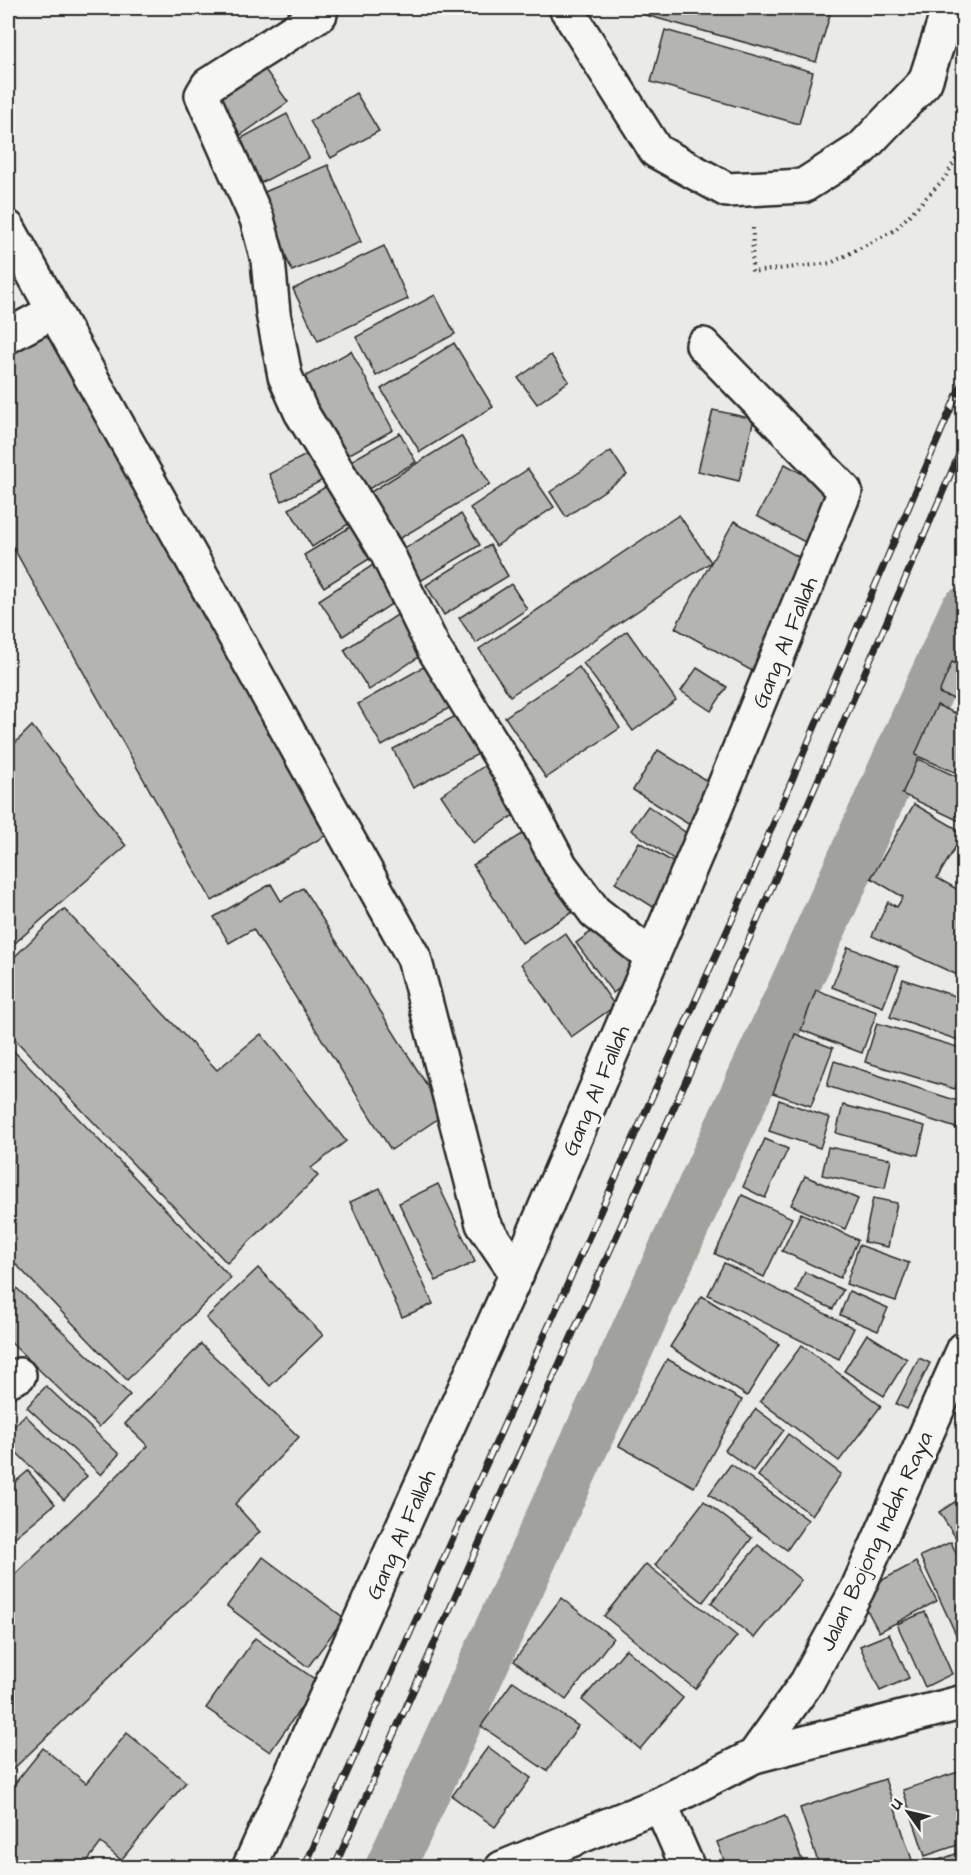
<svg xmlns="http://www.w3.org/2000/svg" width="971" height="1875" viewBox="0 0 971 1875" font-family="'Architects Daughter',sans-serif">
	<rect width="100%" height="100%" fill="#eaeae6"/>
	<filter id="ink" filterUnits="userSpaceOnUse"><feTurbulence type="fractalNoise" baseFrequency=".0167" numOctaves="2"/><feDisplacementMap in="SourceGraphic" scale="12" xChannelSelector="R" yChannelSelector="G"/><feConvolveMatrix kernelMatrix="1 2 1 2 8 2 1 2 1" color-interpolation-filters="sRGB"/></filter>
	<g filter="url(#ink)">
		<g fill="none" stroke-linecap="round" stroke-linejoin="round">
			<!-- canal -->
			<polyline stroke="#a1a19e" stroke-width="50" points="390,1868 846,874 964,612"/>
		</g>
		<!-- building -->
		<g fill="#b4b4b1" stroke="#2b2b2b" stroke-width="1.5">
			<polygon points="620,8 832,8 816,62"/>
			<polygon points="665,30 813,72 799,124 651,82"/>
			<polygon points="257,58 288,102 241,135 210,91"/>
			<polygon points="356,93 379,131 331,158 310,121"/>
			<polygon points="287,114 309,158 259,184 236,141"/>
			<polygon points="328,165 361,242 292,271 260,194"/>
			<polygon points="384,246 408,299 318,341 293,289"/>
			<polygon points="435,295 455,334 376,376 356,337"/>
			<polygon points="42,325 330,833 212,901 8,538 8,345"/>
			<polygon points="454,343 493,407 420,452 381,389"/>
			<polygon points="351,351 393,430 339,460 297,381"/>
			<polygon points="551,355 569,381 537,404 518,378"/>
			<polygon points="713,410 754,419 739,481 698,471"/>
			<polygon points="400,433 416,462 356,496 340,467"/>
			<polygon points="461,436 490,484 389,545 361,498"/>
			<polygon points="611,451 627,475 566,517 550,492"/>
			<polygon points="312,452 325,479 282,501 269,474"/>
			<polygon points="785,464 842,496 814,547 757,516"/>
			<polygon points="528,469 554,507 496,546 470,508"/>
			<polygon points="327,486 350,523 312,547 289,509"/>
			<polygon points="461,514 480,545 417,583 399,552"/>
			<polygon points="679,515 711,562 510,696 479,649"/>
			<polygon points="734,521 813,565 754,672 675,628"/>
			<polygon points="355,524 374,556 324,587 304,555"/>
			<polygon points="490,545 508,576 444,615 426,585"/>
			<polygon points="373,565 396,601 343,636 319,600"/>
			<polygon points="511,584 527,609 476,643 459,618"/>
			<polygon points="403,611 429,650 369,690 344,650"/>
			<polygon points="627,631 676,700 633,731 583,663"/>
			<polygon points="434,661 458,703 382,746 358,704"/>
			<polygon points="952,662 964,667 964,703 939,693"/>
			<polygon points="579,667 620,728 546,778 505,717"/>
			<polygon points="697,668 727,687 711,711 681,691"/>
			<polygon points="937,705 964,717 964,776 915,755"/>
			<polygon points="467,710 486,750 413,788 393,749"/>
			<polygon points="32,726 126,846 8,949 8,750"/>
			<polygon points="658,750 718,788 693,827 633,790"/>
			<polygon points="496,758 527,806 473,843 441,795"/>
			<polygon points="918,759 964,780 964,823 902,794"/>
			<polygon points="914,804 964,833 937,878 964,893 964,978 872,936 888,902 897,907 903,897 871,878"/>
			<polygon points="648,806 692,837 675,860 631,830"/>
			<polygon points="524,833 573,912 522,943 473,865"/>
			<polygon points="639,842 683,868 658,910 615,883"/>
			<polygon points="271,884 281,901 303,888 445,1114 391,1150 253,929 229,943 214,917"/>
			<polygon points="64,909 217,1070 261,1034 346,1141 311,1168 318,1176 227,1263 8,1032 8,963"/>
			<polygon points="603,923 640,973 613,993 576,943"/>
			<polygon points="565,933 615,1006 571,1037 521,964"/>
			<polygon points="848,947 899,967 883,1007 832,987"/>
			<polygon points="903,979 964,999 964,1042 890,1017"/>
			<polygon points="816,990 877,1012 862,1053 801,1030"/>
			<polygon points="877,1023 964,1049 964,1060 955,1089 865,1062"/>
			<polygon points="795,1034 833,1048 811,1106 773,1093"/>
			<polygon points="8,1045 231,1278 127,1380 8,1256"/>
			<polygon points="834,1061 964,1103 956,1128 827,1086"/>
			<polygon points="779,1100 830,1118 820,1148 769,1131"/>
			<polygon points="843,1105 925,1126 918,1155 836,1133"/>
			<polygon points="765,1139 788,1149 765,1198 743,1187"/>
			<polygon points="828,1147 891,1159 885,1188 822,1175"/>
			<polygon points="805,1176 858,1199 845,1229 791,1205"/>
			<polygon points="438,1184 475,1262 436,1281 399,1203"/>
			<polygon points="380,1188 433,1304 402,1317 350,1202"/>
			<polygon points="742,1195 792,1218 764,1277 715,1254"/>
			<polygon points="873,1198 897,1203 888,1247 864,1242"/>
			<polygon points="801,1213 858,1240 840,1278 782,1251"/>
			<polygon points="859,1245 909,1263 896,1301 846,1284"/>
			<polygon points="724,1263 854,1328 839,1359 708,1295"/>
			<polygon points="258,1268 323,1335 270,1386 206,1318"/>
			<polygon points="805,1272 843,1290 833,1309 796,1292"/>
			<polygon points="8,1280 130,1395 99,1427 8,1340"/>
			<polygon points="849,1291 888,1308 878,1331 840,1315"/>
			<polygon points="702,1296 779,1344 747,1396 670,1347"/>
			<polygon points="867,1334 907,1359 884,1396 844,1371"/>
			<polygon points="201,1344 299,1437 235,1504 260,1532 8,1774 8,1581 148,1446 125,1424"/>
			<polygon points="802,1345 881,1406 839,1461 760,1401"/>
			<polygon points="919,1358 930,1363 907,1409 896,1404"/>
			<polygon points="667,1359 742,1400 694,1487 619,1446"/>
			<polygon points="46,1386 119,1454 101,1475 27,1407"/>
			<polygon points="756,1409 784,1430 753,1471 725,1450"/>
			<polygon points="25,1415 87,1476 64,1500 8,1444 8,1432"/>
			<polygon points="788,1434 841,1474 812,1515 758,1476"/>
			<polygon points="731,1464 808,1520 787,1550 709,1494"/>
			<polygon points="28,1471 55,1504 8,1543 8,1488"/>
			<polygon points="964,1496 964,1550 939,1512"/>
			<polygon points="704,1501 752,1538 703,1602 655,1565"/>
			<polygon points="951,1542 964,1571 964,1652 920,1556"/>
			<polygon points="758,1545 801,1580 754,1638 711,1603"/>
			<polygon points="263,1557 344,1618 308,1667 227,1606"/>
			<polygon points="916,1562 937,1601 879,1632 858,1593"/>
			<polygon points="646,1564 737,1636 695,1689 604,1616"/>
			<polygon points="561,1598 613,1638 566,1700 514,1661"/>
			<polygon points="925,1612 952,1674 925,1687 897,1624"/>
			<polygon points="889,1634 909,1678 880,1691 860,1646"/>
			<polygon points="255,1638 319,1682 270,1752 206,1708"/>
			<polygon points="626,1649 683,1698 640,1749 582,1700"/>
			<polygon points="513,1681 578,1726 547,1771 481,1726"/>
			<polygon points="127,1733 186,1782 121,1860 101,1843 82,1868 8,1868 8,1792 43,1748 86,1783"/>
			<polygon points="488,1747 531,1778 495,1827 452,1796"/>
			<polygon points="964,1770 964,1843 925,1856 903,1790"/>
			<polygon points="885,1779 912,1860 889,1868 820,1868 800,1808"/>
			<polygon points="785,1816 805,1868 727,1868 717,1842"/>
			<polygon points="964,1851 964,1868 935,1868 933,1862"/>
		</g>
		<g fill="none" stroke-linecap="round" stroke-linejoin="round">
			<!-- minor casing -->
			<g stroke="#2b2b2b" stroke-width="38">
				<g id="minor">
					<polyline points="566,8 656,151 727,190 803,186 861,149 925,82 949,8"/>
					<polyline points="320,14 208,85 202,95 257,219 268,260 273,313 285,376 301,412 387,553 434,649 516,782 560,865 595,912 652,957"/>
					<polyline points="8,228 414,958 483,1224 517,1274"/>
					<polyline points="8,336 54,311"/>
					<polyline points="8,1380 19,1375"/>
					<polyline points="754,1756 807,1682 857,1590 964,1349"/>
					<polyline points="660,1804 688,1868"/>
					<polyline points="249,1868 529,1246 713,814 845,491 703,345"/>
					<polyline points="502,1868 660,1804 754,1756 964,1702"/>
				</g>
			</g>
			<!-- path -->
			<polyline stroke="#2b2b2b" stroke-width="4" stroke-dasharray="1.5 4.5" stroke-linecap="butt" points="753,228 752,272 831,263 895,230 945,178 964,145"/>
			<!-- minor -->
			<use href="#minor" stroke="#f6f6f2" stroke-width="33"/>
			<!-- rail casing -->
			<g stroke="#2b2b2b" stroke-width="7">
				<g id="rail">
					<polyline points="304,1868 736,911 964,378"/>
					<polyline points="334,1868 751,935 964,443"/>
				</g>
			</g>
			<!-- rail -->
			<use href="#rail" stroke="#f6f6f2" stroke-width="4.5" stroke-dasharray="14" stroke-linecap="butt"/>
		</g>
	</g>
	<g text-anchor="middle" stroke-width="6" stroke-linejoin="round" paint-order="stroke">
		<!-- street labels -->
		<g font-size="22" fill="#2b2b2b" stroke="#f6f6f2">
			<text transform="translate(784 642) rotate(-68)" y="8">Gang Al Fallah</text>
			<text transform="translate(595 1090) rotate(-67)" y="8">Gang Al Fallah</text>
			<text transform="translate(400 1534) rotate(-66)" y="8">Gang Al Fallah</text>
			<text transform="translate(875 1541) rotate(-65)" y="8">Jalan Bojong Indah Raya</text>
		</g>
	</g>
	<!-- margin -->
	<rect width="971" height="1875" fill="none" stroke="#f6f6f2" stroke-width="30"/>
	<rect x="15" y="15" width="941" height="1845" fill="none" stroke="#2b2b2b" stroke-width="2" filter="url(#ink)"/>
	<!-- north arrow -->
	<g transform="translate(908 1812) rotate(304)" stroke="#f6f6f2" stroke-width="4.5" paint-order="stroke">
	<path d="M0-4.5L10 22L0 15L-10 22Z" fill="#2b2b2b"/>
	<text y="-9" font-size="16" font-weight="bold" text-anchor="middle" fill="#2b2b2b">U</text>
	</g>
</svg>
